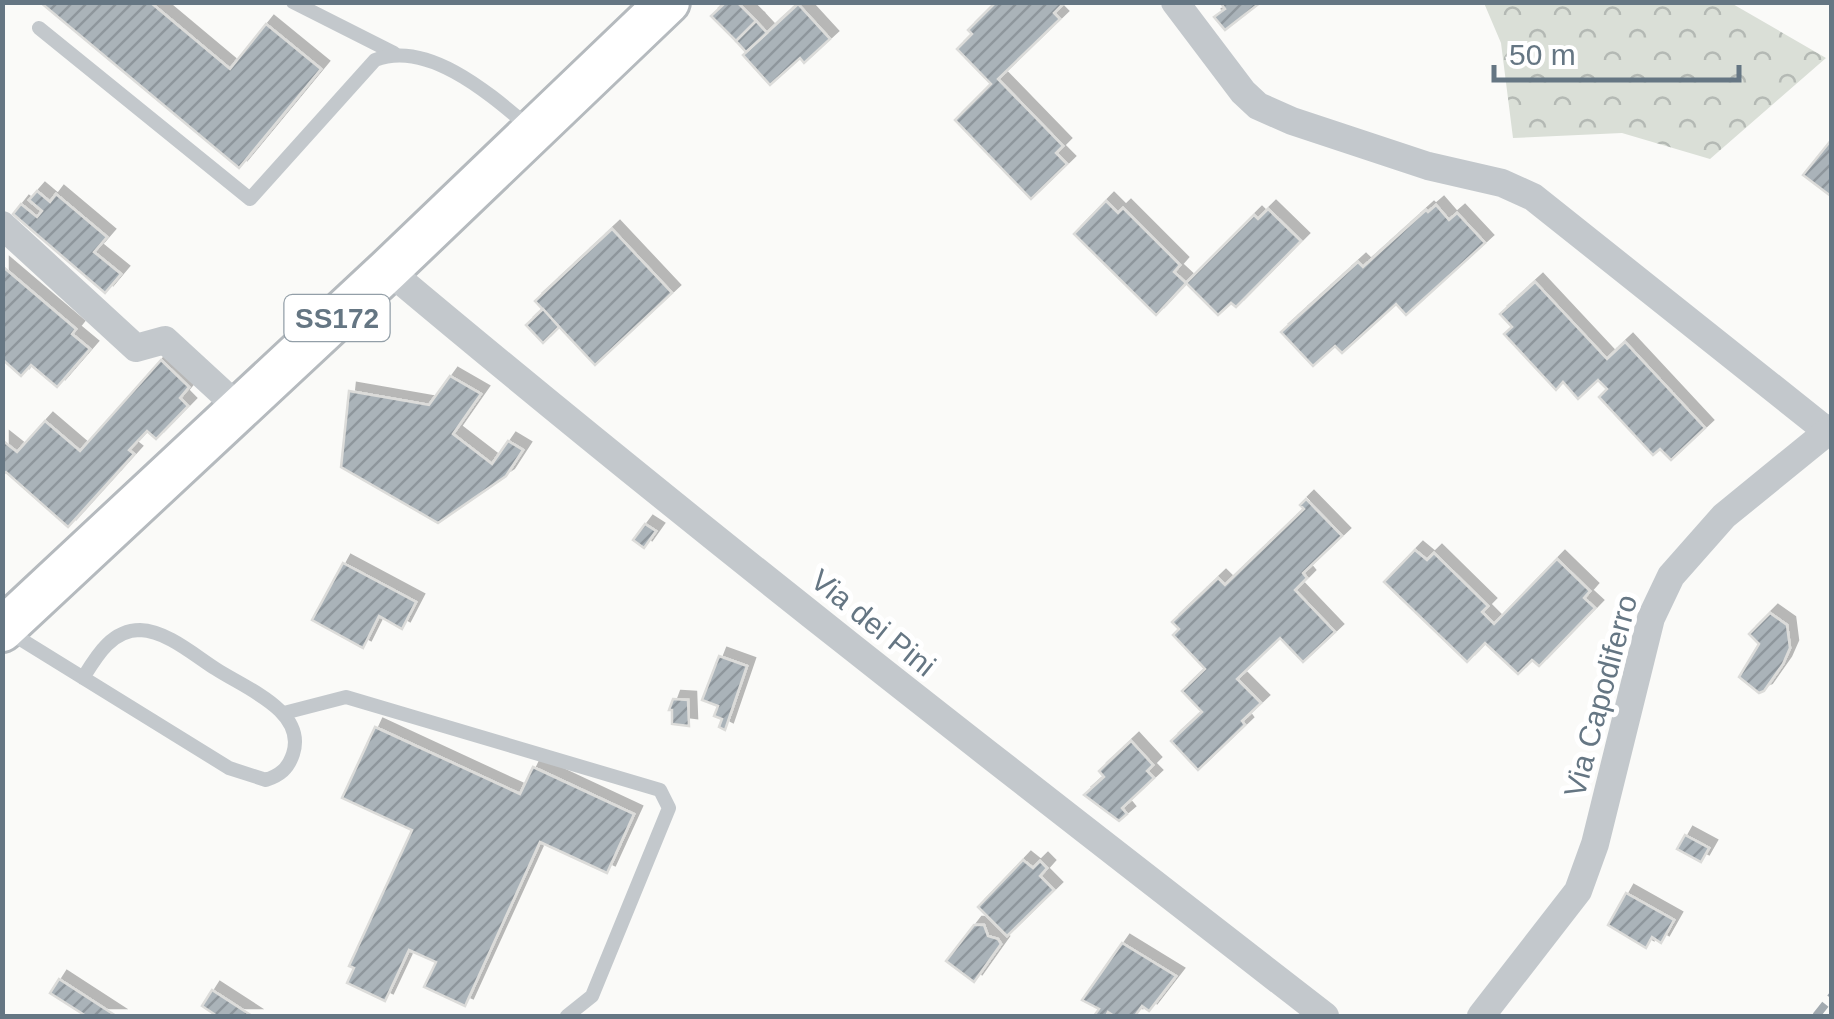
<svg xmlns="http://www.w3.org/2000/svg" width="1834" height="1019" viewBox="0 0 1834 1019" font-family="Helvetica,sans-serif">
	<defs>
		<pattern id="forest-crowns" width="20" height="18" patternUnits="userSpaceOnUse" patternTransform="scale(2.5)"><rect width="20" height="18" fill="#dadfd7"/><path d="M2 6a3 3 0 1 1 6 0M12 15a3 3 0 1 1 6 0" fill="none" stroke="#b4b9b4"/></pattern>
		<pattern id="building-hatch" width="6" height="6" patternUnits="userSpaceOnUse" patternTransform="scale(2.5)"><rect width="6" height="6" fill="#aab3b9"/><path d="M-1 1l2-2M0 6l6-6M5 7l2-2" fill="none" stroke="#8e969c"/></pattern>
		<filter id="shadow"><feDropShadow dx="8" dy="-8" stdDeviation="0" flood-color="#0004"/></filter>
	</defs>
	<rect width="100%" height="100%" fill="#fafaf8"/>
	<!-- forest -->
	<polygon fill="url(#forest-crowns)" points="1484,3 1731,3 1826,58 1710,159 1622,133 1513,138 1501,43"/>
	<!-- building -->
	<g fill="url(#building-hatch)" stroke="#dcdcda" stroke-width="2.5" filter="url(#shadow)">
		<polygon points="40,2 150,2 230,69 266,24 321,69 239,168"/>
		<polygon points="726,2 737,2 756,21 736,41 711,16"/>
		<polygon points="996,2 1065,2 1054,13 1060,19 998,79 1063,146 1056,153 1067,164 1031,199 955,120 991,84 957,49 972,34 968,30"/>
		<polygon points="1220,2 1261,2 1225,30 1214,17 1225,9"/>
		<polygon points="798,4 830,39 804,63 800,58 770,85 743,55"/>
		<polygon points="756,21 767,33 746,52 736,41"/>
		<polygon points="1832,139 1832,197 1803,175"/>
		<polygon points="37,191 50,202 56,194 107,237 94,252 121,274 105,293 13,214 21,204 37,217 42,211 29,200"/>
		<polygon points="1106,201 1118,213 1123,208 1180,265 1174,272 1186,283 1156,315 1074,234"/>
		<polygon points="1436,205 1449,220 1457,213 1485,243 1406,315 1396,304 1342,353 1335,346 1313,366 1281,332 1358,262 1363,267 1426,210 1428,212"/>
		<polygon points="1268,209 1301,241 1236,307 1231,303 1218,315 1186,283 1254,215 1258,219"/>
		<polygon points="612,229 672,293 595,365 535,301"/>
		<polygon points="2,266 76,329 72,334 90,349 57,387 31,365 21,376 2,359"/>
		<polygon points="1535,282 1607,359 1625,342 1705,428 1671,460 1660,449 1653,455 1599,397 1607,389 1598,380 1578,399 1563,382 1556,390 1504,334 1512,327 1500,314"/>
		<polygon points="543,309 559,327 543,343 526,325"/>
		<polygon points="161,360 189,387 180,398 188,406 156,439 147,431 129,450 134,454 68,527 6,472 2,475 2,440 17,452 45,421 80,451"/>
		<polygon points="450,376 481,394 453,434 492,464 508,441 523,450 506,476 438,523 341,467 349,391 429,405"/>
		<polygon points="1306,499 1342,536 1303,573 1307,578 1295,590 1335,632 1303,662 1280,638 1237,679 1261,703 1242,721 1245,725 1198,770 1171,741 1202,712 1182,691 1205,669 1173,635 1179,629 1172,622 1218,578 1225,585 1304,509 1300,505"/>
		<polygon points="645,524 656,531 644,548 633,540"/>
		<polygon points="1415,550 1427,560 1434,553 1488,606 1482,612 1494,624 1557,559 1590,591 1584,598 1595,608 1539,666 1532,660 1518,674 1485,643 1467,662 1384,582"/>
		<polygon points="343,563 416,602 402,629 379,616 363,648 312,620"/>
		<polygon points="1770,613 1787,625 1790,648 1783,664 1764,691 1759,693 1739,677 1759,644 1749,634"/>
		<polygon points="719,656 747,666 725,730 719,727 722,719 714,716 718,706 702,700"/>
		<polygon points="673,699 688,700 689,726 672,724 672,710 669,710"/>
		<polygon points="375,727 520,794 533,767 634,814 607,873 540,842 465,1006 424,987 436,962 409,950 385,1001 347,983 354,968 349,966 412,830 342,798"/>
		<polygon points="1131,741 1153,765 1147,771 1154,778 1122,808 1127,814 1119,821 1084,795 1104,777 1099,771"/>
		<polygon points="1685,835 1709,848 1701,862 1677,849"/>
		<polygon points="1023,860 1033,868 1040,861 1047,868 1040,876 1054,890 1007,936 978,907"/>
		<polygon points="1626,893 1674,920 1661,943 1652,937 1646,948 1608,925"/>
		<polygon points="974,925 984,925 988,936 998,939 1001,944 974,982 946,961"/>
		<polygon points="1122,943 1176,976 1149,1011 1142,1006 1135,1016 1114,1016 1108,1012 1106,1016 1094,1016 1099,1009 1082,1000"/>
		<polygon points="59,979 116,1016 86,1016 50,993"/>
		<polygon points="212,990 252,1016 217,1016 202,1006"/>
	</g>
	<g fill="none" stroke-linecap="round" stroke-linejoin="round">
		<!-- primary casing -->
		<g stroke="#b5babe" stroke-width="48">
			<polyline id="primary" points="2,630 388,270 668,2"/>
		</g>
		<!-- lane -->
		<g stroke="#c3c8cc" stroke-width="14">
			<polyline points="293,2 394,53"/>
			<path d="M39 28 250 199 375 60C428 39 491 95 529 127"/>
			<path d="M9 632 229 768 266 780C280 775 288 769 293 754 307 711 245 688 216 669 194 655 167 631 140 630 111 630 96 657 83 678"/>
			<polyline points="284,713 346,697 660,790 669,808 592,996 567,1016"/>
		</g>
		<!-- street -->
		<g stroke="#c3c8cc" stroke-width="28">
			<polyline points="1175,2 1243,92 1258,106 1292,121 1428,166 1502,183 1533,197 1827,431"/>
			<polyline points="2,225 136,348 165,340 240,409"/>
			<path d="M388 270C694 527 1010 772 1325 1016"/>
			<polyline points="1481,1016 1578,891 1595,844 1651,618 1671,576 1724,516 1832,428"/>
		</g>
		<!-- primary -->
		<use href="#primary" stroke="#fff" stroke-width="42"/>
		<!-- rail -->
		<polyline stroke="#a2aab0" stroke-width="8" stroke-dasharray="15 8" stroke-linecap="butt" points="1816,1016 1832,996"/>
	</g>
	<g text-anchor="middle" stroke-width="10" stroke-linejoin="round" paint-order="stroke">
		<!-- shield labels -->
		<rect fill="#fff" stroke="#939fa8" stroke-width="2.5" x="284.5" y="295" width="105" height="46" rx="8"/>
		<g font-size="28" font-weight="bold" fill="#657683">
			<text x="337" y="328">SS172</text>
		</g>
		<!-- street labels -->
		<g font-size="30" fill="#657683" stroke="#fff">
			<text transform="translate(873 623) rotate(39)" y="10">Via dei Pini</text>
			<text transform="translate(1601 696) rotate(-75)" y="10">Via Capodiferro</text>
		</g>
	</g>
	<!-- border -->
	<rect width="1834" height="1019" fill="none" stroke="#657683" stroke-width="10"/>
	<!-- scale -->
	<path d="M1494 65v15h245v-15" fill="none" stroke="#657683" stroke-width="5"/>
	<text x="1509" y="65" font-size="30" fill="#657683" stroke="#ffffff" stroke-width="8" paint-order="stroke">50 m</text>
</svg>
